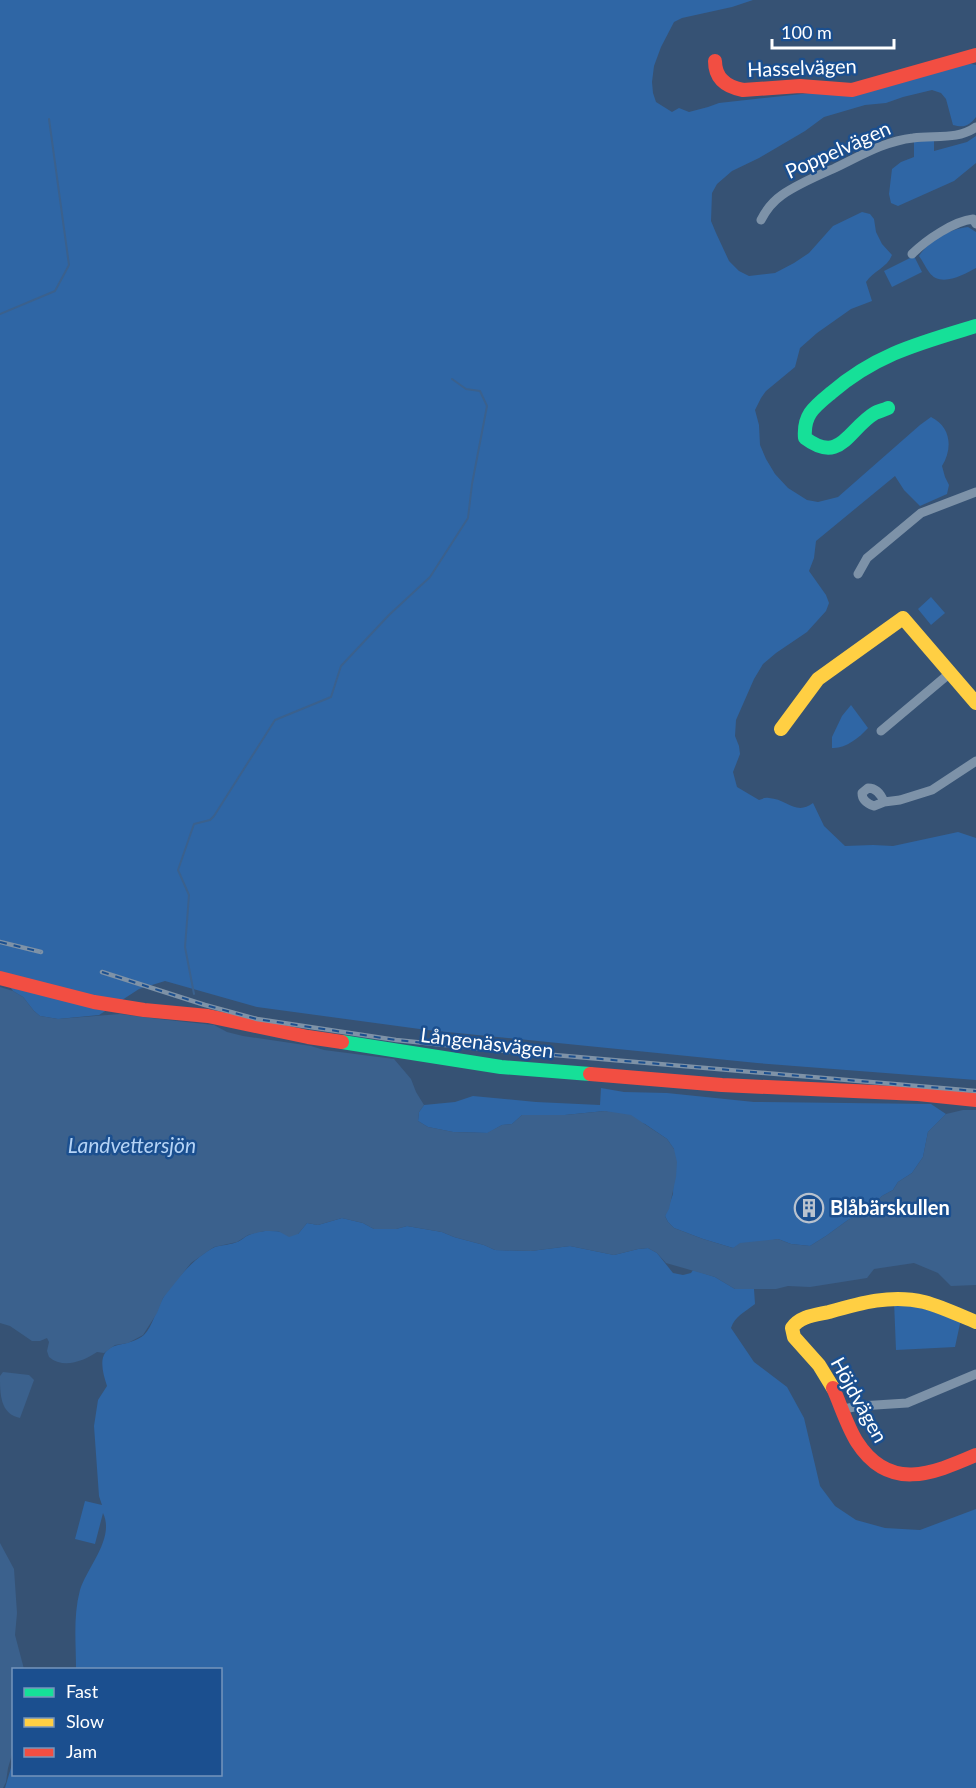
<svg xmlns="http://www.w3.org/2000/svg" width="976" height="1788" viewBox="0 0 976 1788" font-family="Lato,sans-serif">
	<rect width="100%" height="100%" fill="#365274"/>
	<!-- green -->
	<g fill="#2f66a5">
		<path d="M0 0H753L732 7 682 18 674 22 661 47 654 66 652 82 653 93 656 102 672 112 679 108 689 112 708 107 719 103 811 93 967 63 976 65V117C969 126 964 128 953 125L946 99 941 93 932 90 903 97 886 103 865 105 824 117 805 131 759 158 732 171 717 184 712 193 711 221 716 233 729 261 739 271 749 276 775 273 794 263 809 253 833 226 862 212 870 214 874 219 876 232 882 244 892 255C887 268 873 271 866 282L872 301 851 309 817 333 800 348 795 367 766 391 761 398 755 410 759 425 760 445 766 459 775 474 788 488 807 500 818 502 838 497 920 425 931 417C951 427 953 448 942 466L945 477 949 485 947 494 920 506 904 490 895 476 816 541 814 558 809 571 826 595 829 603 826 611 807 632 776 653 763 664 754 679 736 720 735 736 739 746 740 754 733 772 737 787 759 800C762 799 765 797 769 798 787 799 796 816 813 803L824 826 845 846 873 845 893 846 958 832 976 838V1080L757 1063 427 1030 257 1007 165 981 139 989 99 1015 58 1019 40 1016 34 1011 23 997 13 991 0 972Z"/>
		<polygon points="976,136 976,163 954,181 898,206 891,203 889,194 892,169 901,162 914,157 914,142 934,140 934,151 967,142"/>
		<path d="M968 227 976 232V268C963 275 940 288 929 272 925 267 923 261 919 256 930 240 949 229 968 227Z"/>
		<polygon points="914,256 922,272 892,287 884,271"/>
		<polygon points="931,597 945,613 931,625 918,609"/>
		<path d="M851 705 868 728C859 738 845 749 832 748V737L842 716Z"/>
		<polygon points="601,1088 624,1092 667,1093 754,1102 931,1104 946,1114 928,1132 923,1157 912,1173 898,1182 893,1190 882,1196 867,1212 848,1220 826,1236 810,1246 791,1244 778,1239 733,1248 703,1239 674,1228 668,1222 665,1216 673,1194 674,1149 667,1139 645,1124 605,1111 565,1115 522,1115 512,1124 502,1125 488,1133 453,1132 428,1127 418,1121 419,1112 424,1105 455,1102 473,1096 536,1102 600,1105"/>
		<path d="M342 1218 363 1223 374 1229H396L407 1226 442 1232 454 1237 484 1245 495 1250 531 1251 570 1246 614 1255 638 1249 648 1248 657 1253 673 1273 683 1275 691 1273 693 1270 715 1277 735 1289H754L755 1304C745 1312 735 1316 731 1328L754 1362 787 1387 804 1418 820 1486 835 1506 856 1520 885 1528 920 1530 976 1509V1788H5L13 1761 14 1774H220V1670L76 1669C76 1643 73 1616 80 1590 88 1566 115 1538 103 1513L95 1544 75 1539 85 1501 102 1505 99 1496 94 1426 98 1400 107 1386C102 1370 96 1350 118 1345 127 1343 137 1341 144 1335 153 1326 156 1309 163 1298 172 1283 198 1254 215 1247 222 1245 230 1245 237 1242 241 1241 244 1237 249 1235 264 1228 282 1232 298 1234L307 1223 318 1225Z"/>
		<polygon points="894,1301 961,1319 955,1347 896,1350"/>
	</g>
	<!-- water -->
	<g fill="#3b618d">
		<path d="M0 987 13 991 23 997 34 1011 40 1016 58 1019 120 1014 159 1019 214 1025 227 1032 243 1036 311 1046 324 1050 394 1059 411 1079 416 1092 424 1105 419 1112 418 1121 428 1127 453 1132 487 1133 502 1125 512 1124 522 1115H565L605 1111 631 1115 667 1139 674 1149 677 1162 676 1177 669 1209 665 1216 668 1222 674 1228 703 1239 733 1248 740 1243 778 1239 791 1244 810 1246 826 1236 848 1220 867 1212 882 1196 893 1190 898 1182 912 1173 923 1157 928 1132 946 1114 963 1110H976V1285L951 1286 938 1273 914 1263 874 1269 867 1278 810 1287 788 1286 776 1289H735L715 1277 666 1263 657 1253 648 1248 638 1249 614 1255 570 1246 531 1251 495 1250 484 1245 454 1237 442 1232 407 1226 396 1229H374L363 1223 342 1218 318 1225 307 1223 298 1234 289 1237 278 1231H264L248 1235 237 1242 214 1247 208 1251 191 1263 163 1298 157 1313 143 1335 128 1343 115 1345 104 1353 97 1352C87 1359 71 1366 58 1362 54 1361 52 1359 49 1357L47 1351 49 1342 47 1338 40 1341H32L10 1326 0 1323Z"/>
		<path d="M3 1372 29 1375 34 1380 20 1418C0 1414 0 1394 0 1376Z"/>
		<polygon points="0,1543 14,1569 17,1613 15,1635 24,1669 14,1670 13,1751 8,1768 6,1782 3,1788 0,1788"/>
	</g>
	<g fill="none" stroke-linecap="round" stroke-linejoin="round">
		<!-- stream -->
		<g stroke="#3b618d" stroke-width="2">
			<polyline points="0,314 55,291 69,265 49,119"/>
			<polyline points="194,994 185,947 189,895 178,870 194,824 210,820 214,816 275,720 331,697 341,666 389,615 430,577 468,518 472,484 487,406 480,391 466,389 452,379"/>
		</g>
		<!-- street -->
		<g stroke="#7d92a8" stroke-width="9">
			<path d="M761 220C766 210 772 202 782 195 798 184 817 176 835 168 860 156 885 141 913 138 935 135 958 140 976 127"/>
			<path d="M912 254C926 240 954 221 973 219L976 224"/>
			<polyline points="858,574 867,558 921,513 976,492"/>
			<polyline points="881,731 950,673"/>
			<path d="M884 802C881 794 876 788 868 788L862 793C862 800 868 804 874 806L884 802 900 800 932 790 976 761"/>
			<polyline points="843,1409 860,1406 907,1403 976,1374"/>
		</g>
		<!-- fast -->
		<g stroke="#16e098" stroke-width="14">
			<path d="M888 408C884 410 879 411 875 413 848 429 841 465 805 438 803 415 814 407 831 393 876 354 920 343 976 326"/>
			<polyline points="342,1042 501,1067 590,1074"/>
		</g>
		<!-- slow -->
		<g stroke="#ffcf43" stroke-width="14">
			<polyline points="781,729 818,679 903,618 976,703"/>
			<path d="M833 1388 819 1365 794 1337 792 1328C800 1316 816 1315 829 1312 860 1303 892 1294 924 1302 942 1307 959 1315 976 1322"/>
		</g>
		<!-- jam -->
		<g stroke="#f24e42" stroke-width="14">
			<path d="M715 61C715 79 727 87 743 90L800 86 852 90 976 55"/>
			<polyline points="0,978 94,1002 144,1010 208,1016 308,1037 342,1042"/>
			<polyline points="590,1074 722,1085 918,1094 976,1100"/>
			<path d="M833 1388C841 1406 847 1426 857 1442 889 1492 932 1474 976 1455"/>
		</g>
		<!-- rail casing -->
		<g stroke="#7e92a7" stroke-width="4.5">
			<g id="rail">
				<polyline points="0,942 41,952"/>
				<polyline points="102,972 205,1005 257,1019 396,1040 484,1049 976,1091"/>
			</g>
		</g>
		<!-- rail -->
		<use href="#rail" stroke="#1b4f8f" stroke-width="2" stroke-dasharray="7" stroke-linecap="butt"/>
	</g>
	<!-- icons -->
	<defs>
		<g id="building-ring" transform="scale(1.5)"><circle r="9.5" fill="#1b4f8f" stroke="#b9c2ce" stroke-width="1.5"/><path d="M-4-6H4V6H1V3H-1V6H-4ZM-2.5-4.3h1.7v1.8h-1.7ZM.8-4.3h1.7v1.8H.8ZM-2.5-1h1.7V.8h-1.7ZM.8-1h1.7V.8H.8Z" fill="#b9c2ce"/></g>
	</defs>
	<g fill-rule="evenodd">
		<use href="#building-ring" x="809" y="1208"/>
	</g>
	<g text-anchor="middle" stroke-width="5" stroke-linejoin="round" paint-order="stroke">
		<!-- street labels -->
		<g font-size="20" fill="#fff" stroke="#1b4f8f">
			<text transform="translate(802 68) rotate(-2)" y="7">Hasselvägen</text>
			<text transform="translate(838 150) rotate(-24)" y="7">Poppelvägen</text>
			<text transform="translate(487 1043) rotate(7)" y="7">Långenäsvägen</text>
			<text transform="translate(859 1400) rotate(61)" y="7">Höjdvägen</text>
		</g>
		<!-- poi labels -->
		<g font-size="20" font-weight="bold" fill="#fff" stroke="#1b4f8f" text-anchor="start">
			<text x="830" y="1215">Blåbärskullen</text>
		</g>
		<!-- water labels -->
		<g font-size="21" font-style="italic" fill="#b5d3f5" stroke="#1b4f8f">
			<text x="132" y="1153">Landvettersjön</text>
		</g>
	</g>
	<!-- legend -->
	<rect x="12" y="1668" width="210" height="108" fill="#1b4f8f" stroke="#7695bc" stroke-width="1.5"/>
	<rect x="24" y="1688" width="30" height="9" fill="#16e098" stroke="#7695bc" stroke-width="1.5"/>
	<text x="66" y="1698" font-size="18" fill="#ffffff">Fast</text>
	<rect x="24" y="1718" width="30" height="9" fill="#ffcf43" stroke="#7695bc" stroke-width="1.5"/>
	<text x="66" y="1728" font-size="18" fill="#ffffff">Slow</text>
	<rect x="24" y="1748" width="30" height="9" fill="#f24e42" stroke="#7695bc" stroke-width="1.5"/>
	<text x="66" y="1758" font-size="18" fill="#ffffff">Jam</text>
	<!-- scale -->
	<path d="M772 39v9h122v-9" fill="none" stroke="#ffffff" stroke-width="3"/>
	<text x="781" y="39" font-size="18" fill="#ffffff" stroke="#1b4f8f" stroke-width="4.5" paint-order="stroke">100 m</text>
</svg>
